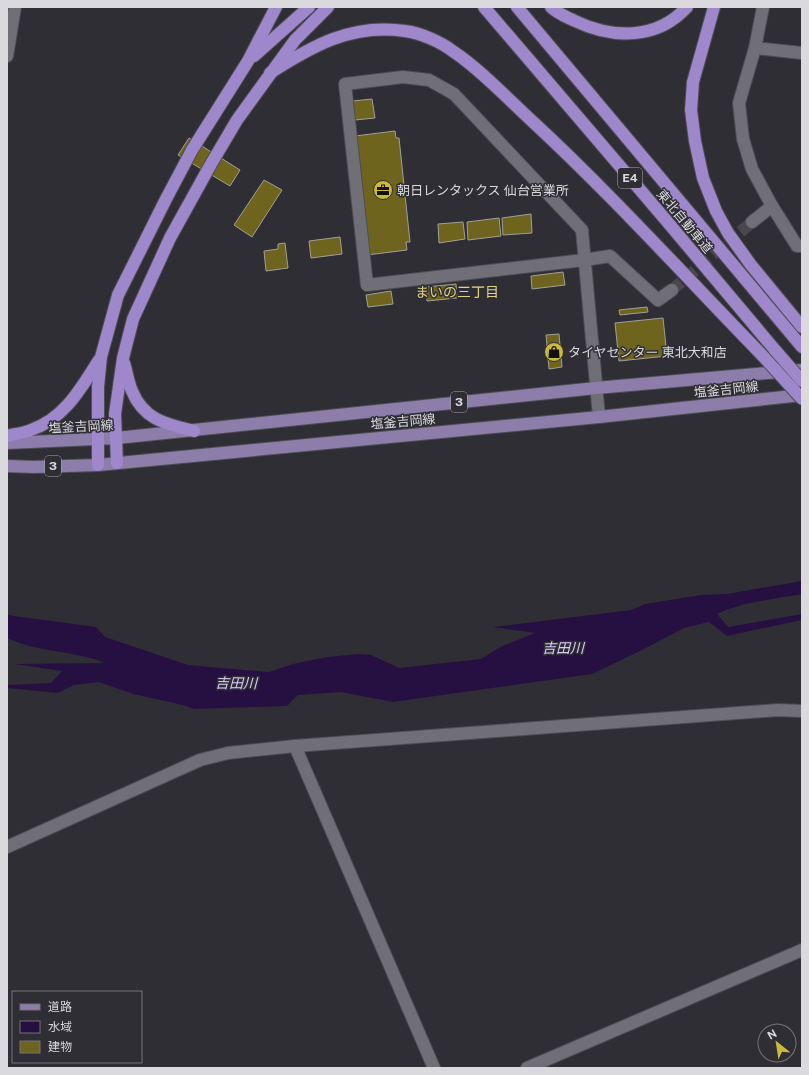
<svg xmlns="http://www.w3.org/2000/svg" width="809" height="1075" viewBox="0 0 809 1075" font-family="'Public Sans','Noto Sans JP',sans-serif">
	<rect width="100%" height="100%" fill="#302e35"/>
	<!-- water -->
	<path fill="#261042" d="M802 581V594C774 599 743 602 717 614L728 627 802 614V620L727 636 709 622 684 628 642 650 592 674 393 702 341 692 298 695 287 706 194 709 183 705 133 694 99 682 74 685 58 693 7 688V685L51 683 62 671 14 664 105 663C74 650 37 653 7 638V615L96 627 105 637 188 665 269 672 293 664 327 657 358 654 371 655 399 668 481 659 502 646 535 633 493 627 631 610 645 604 701 595 727 594Z"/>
	<!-- building -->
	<g fill="#6e641e" stroke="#a1a097">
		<polygon points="372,99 375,118 355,120 353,101"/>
		<polygon points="395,131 396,138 399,138 410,242 406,242 407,250 367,255 355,136"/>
		<polygon points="189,138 240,170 230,186 178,155"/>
		<polygon points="264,180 282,190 252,237 234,225"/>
		<polygon points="531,214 532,233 503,235 502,218"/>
		<polygon points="499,218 501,236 468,240 467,222"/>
		<polygon points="463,222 465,239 439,243 438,224"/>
		<polygon points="340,237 342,254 311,258 309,241"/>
		<polygon points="285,243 288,268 266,271 264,251 278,249 278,244"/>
		<polygon points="563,272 565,285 532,289 531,276"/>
		<polygon points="456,284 457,298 427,301 426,287"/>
		<polygon points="391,291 393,304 368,307 366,295"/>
		<polygon points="647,307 648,312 620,315 619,310"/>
		<polygon points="663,318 667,356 619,361 615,323"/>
		<polygon points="559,334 562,367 549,369 546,335"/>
	</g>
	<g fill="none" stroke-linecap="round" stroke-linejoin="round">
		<!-- minor-tunnel -->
		<polyline stroke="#4a484e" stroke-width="12" stroke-dasharray="12 6" stroke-linecap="butt" points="672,290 752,222"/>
		<!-- minor casing -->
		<g stroke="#4e4d53" stroke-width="14">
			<g id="minor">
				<polyline points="763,7 755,48 739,103 743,139 752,169 772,206 797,246 802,246"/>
				<polyline points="755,48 802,53"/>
				<polyline points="7,56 15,7"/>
				<polyline points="752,222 772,206"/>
				<polyline points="599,417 582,230 454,94 429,80 403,77 345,84 367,285 584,260 610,256 658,300 672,290"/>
				<polyline points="295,746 434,1068"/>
				<polyline points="7,847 200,760 228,753 295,746 778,710 802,711"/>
				<polyline points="527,1068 802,950"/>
			</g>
		</g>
		<!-- major casing -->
		<g stroke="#4e4d53" stroke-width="14">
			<g id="major">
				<polyline points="7,443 117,438 596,388 802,370"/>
				<polyline points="7,466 34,467 98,465 599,417 802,395"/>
			</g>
		</g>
		<!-- highway casing -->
		<g stroke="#4e4d53" stroke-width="14">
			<g id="highway">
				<polyline points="484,7 665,219 775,350"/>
				<polyline points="517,7 802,347"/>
				<path d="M551 7C558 14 567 17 575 21 613 39 657 40 687 7"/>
				<polyline points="714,7 693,82 691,110 695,141 703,178 716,211 728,233 751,265 802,327"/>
				<polyline points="254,56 309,7"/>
				<path d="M270 73C312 46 352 23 405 31 421 33 441 42 454 52 481 70 508 99 532 121 612 195 685 276 761 354"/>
				<path d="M124 363C127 372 128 382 132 391 144 420 166 424 194 431"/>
				<path d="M7 436C15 434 23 433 31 430 65 418 81 388 99 360"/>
				<polyline points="117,463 115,414 123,358 133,319 170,238 211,164 237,120 295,40 328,7"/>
				<polyline points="98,465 98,387 101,357 118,295 166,199 192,150 248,61 276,7"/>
			</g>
		</g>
		<!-- minor -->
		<use href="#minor" stroke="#706e76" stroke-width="12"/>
		<!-- major -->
		<use href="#major" stroke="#8c7daa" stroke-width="12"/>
		<!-- highway -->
		<use href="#highway" stroke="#9f87cc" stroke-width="12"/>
		<!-- highway-bridge casing -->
		<g stroke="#4e4d53" stroke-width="14" stroke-linecap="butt">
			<g id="highway-bridge">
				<polyline points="775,350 802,381"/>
				<polyline points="761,354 802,399"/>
			</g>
		</g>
		<!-- highway-bridge -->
		<use href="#highway-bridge" stroke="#9f87cc" stroke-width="12"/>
	</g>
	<!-- icons -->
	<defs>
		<g id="office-disc" transform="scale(1)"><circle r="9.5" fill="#ccb938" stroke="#302e35"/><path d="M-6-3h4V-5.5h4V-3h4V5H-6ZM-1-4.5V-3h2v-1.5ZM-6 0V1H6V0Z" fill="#111"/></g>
		<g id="shop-disc" transform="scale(1)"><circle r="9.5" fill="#ccb938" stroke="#302e35"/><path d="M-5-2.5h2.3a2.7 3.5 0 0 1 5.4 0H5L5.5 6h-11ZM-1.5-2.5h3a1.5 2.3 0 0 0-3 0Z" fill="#111"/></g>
	</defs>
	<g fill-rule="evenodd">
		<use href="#office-disc" x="383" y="190"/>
		<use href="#shop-disc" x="554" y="352"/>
	</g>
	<g text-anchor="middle" stroke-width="3" stroke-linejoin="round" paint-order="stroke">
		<!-- shield labels -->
		<g fill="#302e35" stroke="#a7a6ab" stroke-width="1">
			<rect x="618" y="168" width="24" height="20" rx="3"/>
			<rect x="451" y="392" width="16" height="20" rx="3"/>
			<rect x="45" y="456" width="16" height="20" rx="3"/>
		</g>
		<g font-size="12" font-weight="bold" fill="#dad9de">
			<text x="630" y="182">E4</text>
			<text x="459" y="406">3</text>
			<text x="53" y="470">3</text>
		</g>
		<!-- poi labels -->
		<g font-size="13" fill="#dad9de" stroke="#302e35" text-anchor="start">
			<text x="397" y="195">朝日レンタックス 仙台営業所</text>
			<text x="568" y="357">タイヤセンター 東北大和店</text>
		</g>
		<!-- street labels -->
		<g font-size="13" fill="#dad9de" stroke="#302e35">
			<text transform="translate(685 221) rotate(50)" y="5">東北自動車道</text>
			<text transform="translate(726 389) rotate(-6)" y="5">塩釜吉岡線</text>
			<text transform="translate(403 421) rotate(-5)" y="5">塩釜吉岡線</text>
			<text transform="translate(81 426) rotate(-3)" y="5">塩釜吉岡線</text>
		</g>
		<!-- neighbourhood labels -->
		<g font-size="14" fill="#dfd385" stroke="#302e35">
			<text x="457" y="297">まいの三丁目</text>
		</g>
		<!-- water labels -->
		<g font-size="14" font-style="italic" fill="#dbcafd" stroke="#302e35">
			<text x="563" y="653">吉田川</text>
			<text transform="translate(236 683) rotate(1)" y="5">吉田川</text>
		</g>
	</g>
	<!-- border -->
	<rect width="809" height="1075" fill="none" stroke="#dad9de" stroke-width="16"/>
	<!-- legend -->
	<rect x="12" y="991" width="130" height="72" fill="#302e35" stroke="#747279"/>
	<rect x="20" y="1004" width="20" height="6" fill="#8c7daa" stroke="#747279"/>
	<text x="48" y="1011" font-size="12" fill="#dad9de">道路</text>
	<rect x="20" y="1021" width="20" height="12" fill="#261042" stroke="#747279"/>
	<text x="48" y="1031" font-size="12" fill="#dad9de">水域</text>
	<rect x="20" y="1041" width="20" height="12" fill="#6e641e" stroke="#747279"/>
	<text x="48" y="1051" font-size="12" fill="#dad9de">建物</text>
	<!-- north arrow -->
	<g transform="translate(777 1043) rotate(330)"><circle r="19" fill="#302e35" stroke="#747279"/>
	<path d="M0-3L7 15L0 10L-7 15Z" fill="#ccb938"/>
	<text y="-6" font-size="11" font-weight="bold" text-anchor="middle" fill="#dad9de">N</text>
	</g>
</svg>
